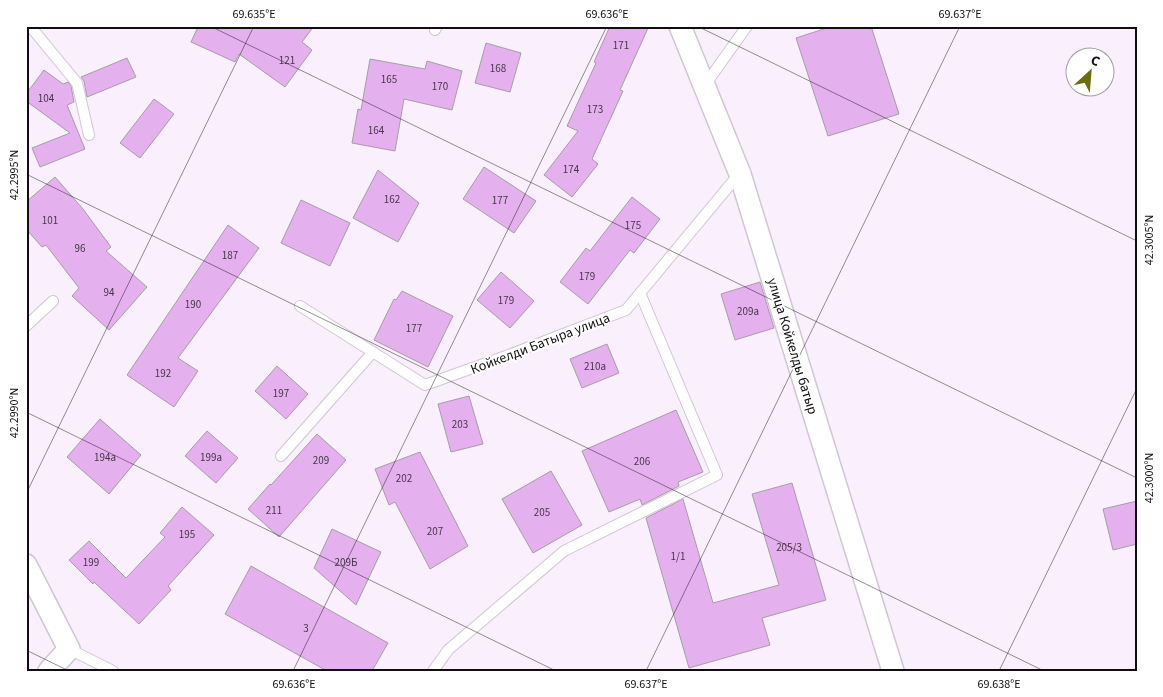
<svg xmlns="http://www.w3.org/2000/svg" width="1163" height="697" viewBox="0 0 1163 697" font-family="'Source Sans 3',sans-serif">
	<rect width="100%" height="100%" fill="#faeffc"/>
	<!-- building -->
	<g fill="#e4b0ee" stroke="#a79ca9">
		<polygon points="205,26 314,26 302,42 312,50 285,87 239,54 235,62 191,42 197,29"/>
		<polygon points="610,26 649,26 620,90 623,91 592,159 598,164 572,197 544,175 578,131 567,126 596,63 594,62"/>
		<polygon points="833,26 871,26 899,114 828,136 796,38"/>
		<polygon points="486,43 521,53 510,92 475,83"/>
		<polygon points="127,58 136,77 87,97 84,81 81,77"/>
		<polygon points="370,59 425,69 427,61 462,71 452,110 404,99 395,151 352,143 358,109 361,110"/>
		<polygon points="44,70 63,84 68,82 71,86 74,102 67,105 85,149 40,167 32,148 70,133 26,101 26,94"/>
		<polygon points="154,99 174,114 140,158 120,143"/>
		<polygon points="484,167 536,201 514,233 463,199"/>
		<polygon points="378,170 419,203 398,242 353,218"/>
		<polygon points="55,177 83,209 111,247 106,251 147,287 109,330 72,296 79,288 46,245 42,247 26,229 26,202"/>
		<polygon points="632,197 660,219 634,253 630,250 588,304 560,282 586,248 590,251"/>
		<polygon points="301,200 350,223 330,266 281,243"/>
		<polygon points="228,225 259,248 178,358 198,371 174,407 127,375"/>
		<polygon points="501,272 534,301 510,328 477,300"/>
		<polygon points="760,282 774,328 735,340 721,294"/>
		<polygon points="402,291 453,316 428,367 374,340 394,299 396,300"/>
		<polygon points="607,344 619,373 582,388 570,359"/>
		<polygon points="277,366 308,394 286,419 255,391"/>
		<polygon points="469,396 483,444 451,452 438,404"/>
		<polygon points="676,410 703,472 678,482 679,486 642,505 640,499 609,512 582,451"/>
		<polygon points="100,419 141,455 109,494 67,457"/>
		<polygon points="207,431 238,458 216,483 185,456"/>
		<polygon points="317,434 346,460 279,537 248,509 270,484 271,485"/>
		<polygon points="420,452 468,546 430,569 395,502 389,505 375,469"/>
		<polygon points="551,471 582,525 533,553 502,499"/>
		<polygon points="792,483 826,600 762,618 770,645 689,668 646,518 683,499 713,603 779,585 752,494"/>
		<polygon points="1137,501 1137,544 1113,550 1103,509"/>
		<polygon points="182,507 214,535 168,586 171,590 139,624 94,582 93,584 69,560 89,541 126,578 165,537 160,533"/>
		<polygon points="332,529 381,552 356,605 314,568"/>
		<polygon points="251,566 388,643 372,671 327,671 225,614"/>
	</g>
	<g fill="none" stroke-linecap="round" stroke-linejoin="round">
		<!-- lane casing -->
		<g stroke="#d1c6d3" stroke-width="12">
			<g id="lane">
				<polyline points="30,26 77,83 89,135"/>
				<polyline points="435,30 437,26"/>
				<polyline points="705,85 747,26"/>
				<polyline points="300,306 425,385 506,356 626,310 739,174"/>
				<polyline points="26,326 53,301"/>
				<polyline points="281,456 373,352"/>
				<polyline points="69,649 113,671"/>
				<polyline points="433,671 448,650 564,551 717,475 640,293"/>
			</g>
		</g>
		<!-- street casing -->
		<g stroke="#d1c6d3" stroke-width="24">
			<g id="street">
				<polyline points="680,26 740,174 893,671"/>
				<polyline points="26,565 69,649 49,671"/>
			</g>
		</g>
		<!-- lane -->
		<use href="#lane" stroke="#fff" stroke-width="10"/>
		<!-- street -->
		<use href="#street" stroke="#fff" stroke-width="21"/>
	</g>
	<!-- ticks -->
	<path fill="none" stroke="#110d11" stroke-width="1" stroke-opacity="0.45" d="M210 26 1137 478M697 26 1137 241M26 174 1044 671M26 412 556 671M26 494 254 26M26 650 69 671M293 671 607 26M646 671 960 26M999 671 1137 388"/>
	<g text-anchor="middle" stroke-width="4" stroke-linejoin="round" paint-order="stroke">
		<!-- number labels -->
		<g font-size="11" fill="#463648">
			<text x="621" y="49">171</text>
			<text x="287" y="64">121</text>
			<text x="498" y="72">168</text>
			<text x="389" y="83">165</text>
			<text x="440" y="90">170</text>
			<text x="46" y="102">104</text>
			<text x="595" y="113">173</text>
			<text x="376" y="134">164</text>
			<text x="571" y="173">174</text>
			<text x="392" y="203">162</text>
			<text x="500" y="204">177</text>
			<text x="50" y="224">101</text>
			<text x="633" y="229">175</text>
			<text x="80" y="252">96</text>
			<text x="230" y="259">187</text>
			<text x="587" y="280">179</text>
			<text x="109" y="296">94</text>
			<text x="506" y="304">179</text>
			<text x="193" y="308">190</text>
			<text x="748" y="315">209а</text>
			<text x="414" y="332">177</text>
			<text x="595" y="370">210а</text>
			<text x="163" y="377">192</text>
			<text x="281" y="397">197</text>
			<text x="460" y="428">203</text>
			<text x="105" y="461">194а</text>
			<text x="211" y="461">199а</text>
			<text x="321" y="464">209</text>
			<text x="642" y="465">206</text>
			<text x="404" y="482">202</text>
			<text x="274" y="514">211</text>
			<text x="542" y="516">205</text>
			<text x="435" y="535">207</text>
			<text x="187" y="538">195</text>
			<text x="789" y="551">205/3</text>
			<text x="678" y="560">1/1</text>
			<text x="91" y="566">199</text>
			<text x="346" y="566">209Б</text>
			<text x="306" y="632">3</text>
		</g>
		<!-- street labels -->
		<g font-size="14" fill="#110d11" stroke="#fff">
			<text transform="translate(540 343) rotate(-21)" y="5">Койкелди Батыра улица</text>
			<text transform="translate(793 346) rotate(73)" y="5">улица Койкелды батыр</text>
		</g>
	</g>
	<!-- border -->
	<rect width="1163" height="697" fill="none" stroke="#ffffff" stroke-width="55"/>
	<!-- north arrow -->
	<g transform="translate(1090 72) rotate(26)"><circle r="24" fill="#ffffff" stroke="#a09ea0"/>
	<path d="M0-4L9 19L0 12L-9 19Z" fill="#6d6c0a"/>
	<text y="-8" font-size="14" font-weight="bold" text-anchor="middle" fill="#110d11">С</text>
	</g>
	<rect x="28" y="28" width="1108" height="642" fill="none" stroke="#110d11" stroke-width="2"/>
	<g font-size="12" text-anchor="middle" fill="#110d11">
		<text x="254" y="18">69.635°E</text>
		<text x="607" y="18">69.636°E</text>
		<text x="960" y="18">69.637°E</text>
		<text transform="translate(14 175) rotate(-90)" y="4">42.2995°N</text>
		<text transform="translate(1149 240) rotate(-90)" y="4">42.3005°N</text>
		<text transform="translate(14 413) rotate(-90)" y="4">42.2990°N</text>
		<text transform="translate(1149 478) rotate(-90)" y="4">42.3000°N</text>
		<text x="294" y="688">69.636°E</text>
		<text x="646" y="688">69.637°E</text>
		<text x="999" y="688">69.638°E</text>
	</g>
</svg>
